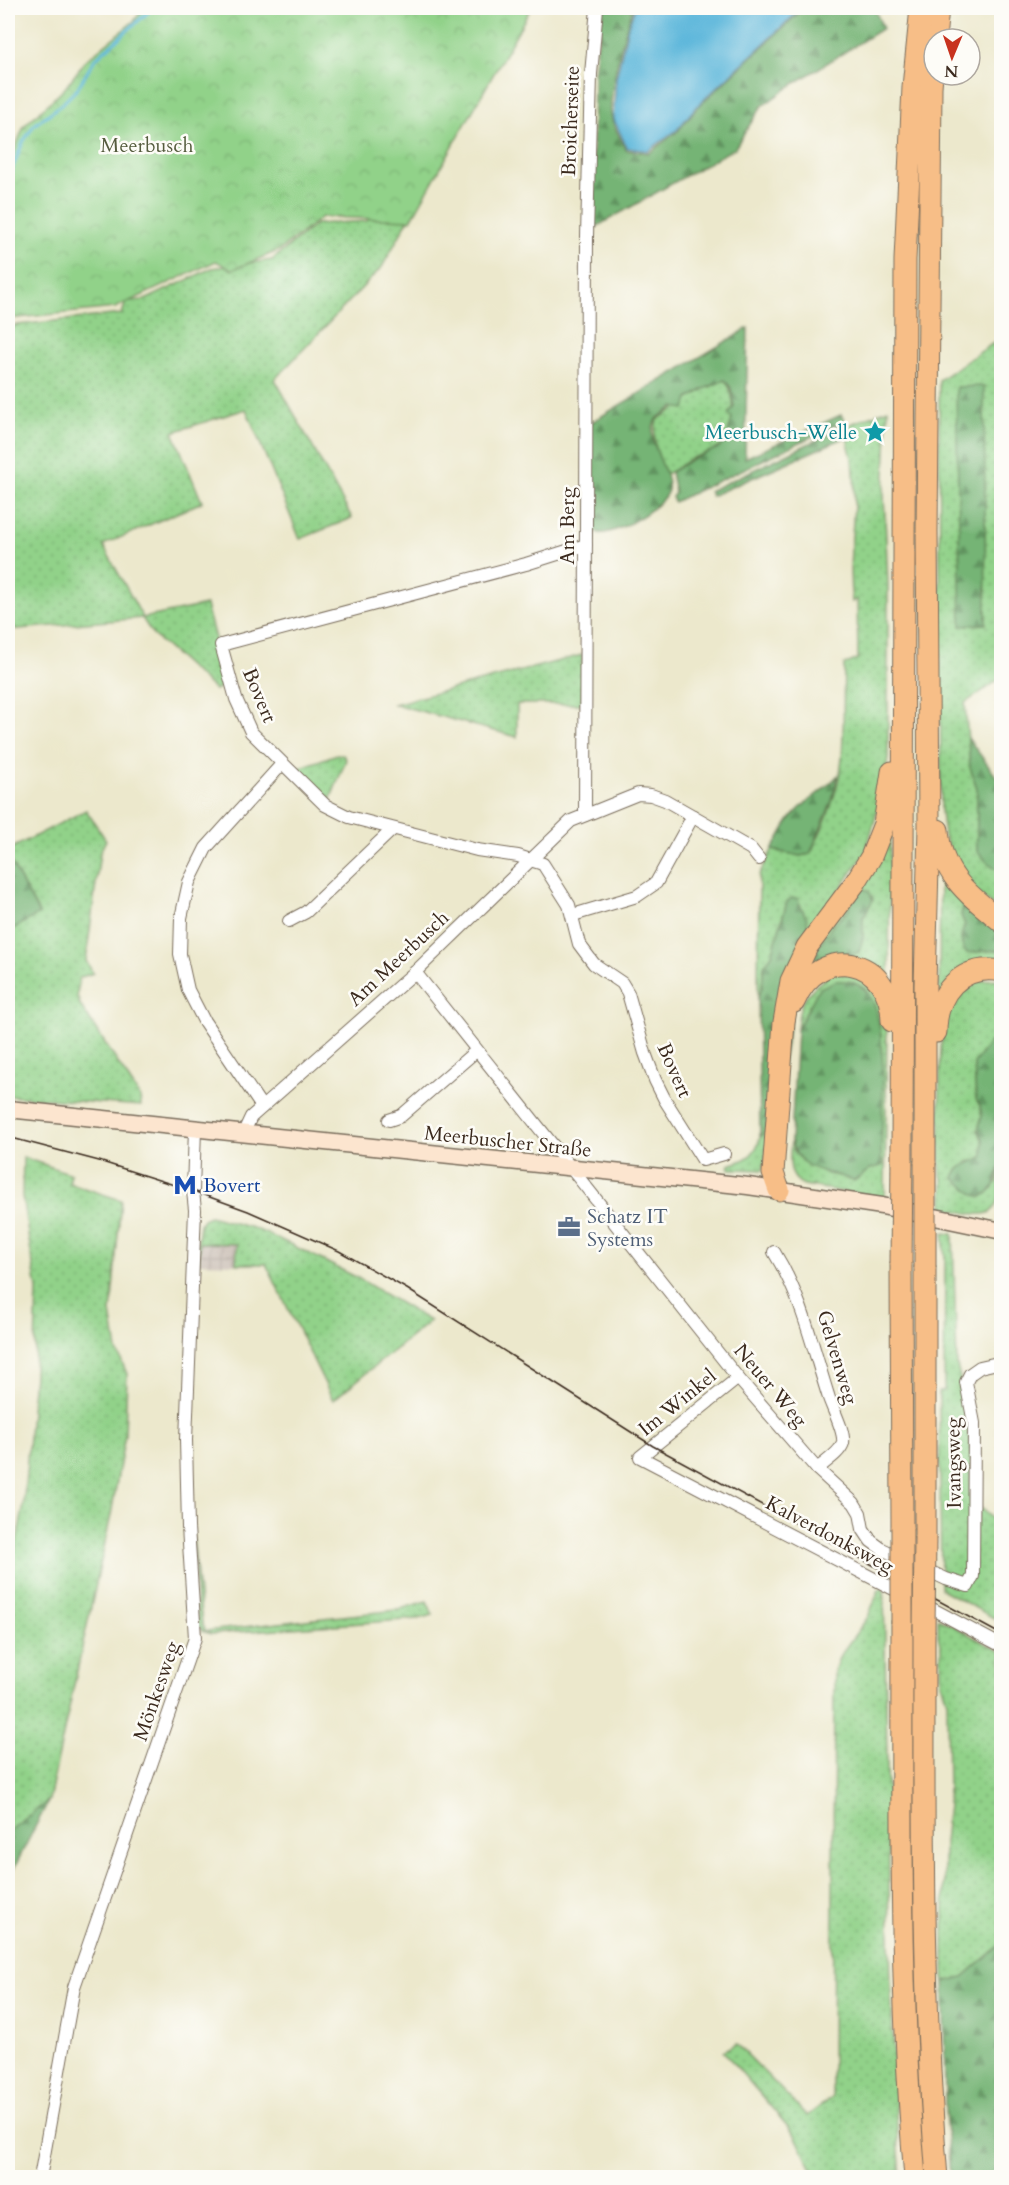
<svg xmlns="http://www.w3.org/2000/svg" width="1009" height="2185" viewBox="0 0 1009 2185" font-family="Cardo,serif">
	<defs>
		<pattern id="industrial-grid" width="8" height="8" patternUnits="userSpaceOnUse" patternTransform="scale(1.5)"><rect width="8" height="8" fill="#cdc2b9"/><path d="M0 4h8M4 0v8" fill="none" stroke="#b1a79f"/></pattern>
		<pattern id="grass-dots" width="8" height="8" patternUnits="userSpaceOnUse" patternTransform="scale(1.5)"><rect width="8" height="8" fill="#91d289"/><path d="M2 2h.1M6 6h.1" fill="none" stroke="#7eb476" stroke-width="1.8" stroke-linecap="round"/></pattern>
		<pattern id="forest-firs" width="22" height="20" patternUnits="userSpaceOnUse" patternTransform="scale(1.5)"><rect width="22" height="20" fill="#74b475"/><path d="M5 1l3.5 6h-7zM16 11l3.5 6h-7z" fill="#60935f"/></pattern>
		<pattern id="park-crowns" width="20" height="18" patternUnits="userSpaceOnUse" patternTransform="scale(1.5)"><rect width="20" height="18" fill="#91d289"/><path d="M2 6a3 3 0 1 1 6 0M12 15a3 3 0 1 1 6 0" fill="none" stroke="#7eb476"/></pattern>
	</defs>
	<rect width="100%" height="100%" fill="#fdfcf7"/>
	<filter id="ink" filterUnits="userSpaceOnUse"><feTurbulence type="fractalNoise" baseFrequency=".0167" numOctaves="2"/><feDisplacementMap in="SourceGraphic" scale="12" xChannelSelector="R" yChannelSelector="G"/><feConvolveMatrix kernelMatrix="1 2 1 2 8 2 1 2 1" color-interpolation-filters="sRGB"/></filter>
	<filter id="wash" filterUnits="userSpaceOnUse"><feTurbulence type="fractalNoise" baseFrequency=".008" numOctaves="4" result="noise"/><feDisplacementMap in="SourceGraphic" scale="24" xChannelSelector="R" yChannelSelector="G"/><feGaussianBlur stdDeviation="1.35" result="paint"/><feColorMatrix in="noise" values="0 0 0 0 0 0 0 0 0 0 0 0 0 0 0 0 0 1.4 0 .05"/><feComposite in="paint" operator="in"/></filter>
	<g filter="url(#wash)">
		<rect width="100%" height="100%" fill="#ece8cc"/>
		<!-- industrial -->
		<polygon fill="url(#industrial-grid)" points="200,1243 237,1244 236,1264 199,1263"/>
		<!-- grass -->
		<g fill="url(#grass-dots)" stroke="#667e54" stroke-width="1.5" fill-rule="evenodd">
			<polygon points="481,90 382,267 275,379 352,518 300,539 246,409 173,432 202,502 103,545 143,618 206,605 227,683 215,690 153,635 142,618 8,630 8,326 122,314 126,301 145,300 212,268 272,260 316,224 367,221 431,95"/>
			<polygon points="1001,338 1001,678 965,703 970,767 977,788 977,850 987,862 1001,872 1001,913 961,878 944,836 941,811 939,380"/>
			<path d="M725 380C736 395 737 428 724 443 716 452 701 454 690 459 682 464 675 470 666 474 657 455 651 440 657 420L704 389Z"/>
			<path d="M888 409 884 495 888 584V757L885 782 866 852 805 940 763 1170 730 1169 729 1165C742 1161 752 1158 758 1144 760 1138 760 1136 766 1131L787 902 772 955 764 966 762 987 758 998 759 875 772 850 800 856 810 854C825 825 839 791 842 758 844 727 843 696 844 665L858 659 857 599 852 602C846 558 857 515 854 472 853 456 846 442 846 426Z"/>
			<polygon points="582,655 582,704 517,704 517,737 394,704"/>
			<polygon points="337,754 343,755 346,760 330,800 293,770"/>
			<polygon points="86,810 106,840 100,852 86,961 93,973 79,978 77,995 80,1005 135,1089 140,1097 141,1106 8,1096 8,932 39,913 8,857 8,850"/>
			<path d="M890 816 889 987 871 968 794 983ZM851 901 868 910 863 917 862 924 835 957 829 953 833 925 848 911Z"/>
			<path d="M940 858 964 903 961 915 965 925C961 935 959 944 967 953L998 950 1001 952 1002 968 939 997Z"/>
			<path d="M834 971 868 978 887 1015 885 1199 804 1185C786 1178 790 1156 791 1140L794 1152 828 1174 844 1177 848 1180 859 1178 870 1169 883 1165 881 1158V1035L872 999 863 988 856 984 810 1004 797 1030C799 994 808 993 834 971Z"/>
			<path d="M1002 979 1001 1039H998L974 1063 976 1099 980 1106 982 1116 978 1130C983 1140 985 1146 983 1157L967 1163 962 1183 970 1190 997 1183 1001 1165C1001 1221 993 1219 943 1208V1178L941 1176 940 1164C940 1133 936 1017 951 997 965 979 981 980 1002 979Z"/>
			<polygon points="23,1157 71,1174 69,1183 121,1200 111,1312 117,1350 127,1374 125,1435 111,1515 49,1800 8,1832 8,1584 23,1510 34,1374 37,1290 22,1196"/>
			<polygon points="210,1216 256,1229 292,1245 358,1278 430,1321 333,1400 266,1264 236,1264 237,1244 200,1243 199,1263 195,1263 200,1224 203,1219"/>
			<polygon points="943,1233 953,1234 957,1366 972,1422 970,1499 1001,1526 1001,1622 941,1589 939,1392 944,1391 945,1258"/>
			<polygon points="192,1527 202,1623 206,1631 397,1610 427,1601 433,1615 418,1619 211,1634 203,1631 198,1625"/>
			<polygon points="879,1589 884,1589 891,1992 896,2113 901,2177 816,2177 795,2135 723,2051 737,2044 807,2116 832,2097 834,1671 840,1655 868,1617"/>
			<polygon points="938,1618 1002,1652 1001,1944 963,1977 944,1982 944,1843 948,1804 947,1701 941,1683 941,1648 938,1636"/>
		</g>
		<!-- forest -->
		<g fill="url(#forest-firs)" stroke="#586f4a" stroke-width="1.5">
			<path d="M602 8H633C625 29 606 99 612 119 615 130 622 140 626 150L649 153 678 131 696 109 804 8H874L883 28 792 85 761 107 735 148 594 228 592 226 594 74Z"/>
			<path d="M748 328 745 458 841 415 845 421 674 502 672 497 675 493 671 472 692 459 718 448 726 441 732 418 728 414 734 407 731 388 725 380 704 389 688 399 685 409 673 407C669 411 662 414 658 418 640 437 672 471 668 490 664 506 615 536 599 533 596 532 594 530 591 528L590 423Z"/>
			<polygon points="984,386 986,624 961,626 956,387"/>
			<polygon points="846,426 846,437 711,496 709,491"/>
			<polygon points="968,738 995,775 1001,781 1001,872 987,862 977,850 977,788 970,767"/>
			<path d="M838 775 832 801 810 854 800 856 772 850C779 839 784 827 792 817 805 800 825 791 838 775Z"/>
			<polygon points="8,857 39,914 8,932"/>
			<path d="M863 888 869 891 873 900 863 917V938L859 952C850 956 837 959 829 953L823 958 817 959 814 953 833 925 848 911 851 901Z"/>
			<polygon points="792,898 797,898 807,919 809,930 766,1132 760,1136 758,998 762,987 764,966 772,955 787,902"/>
			<path d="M964 903 1001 931V952L998 950 967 953C959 943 960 935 965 925L961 915Z"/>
			<path d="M835 981C848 980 860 982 868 993 890 1020 881 1121 881 1158L883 1165 870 1169 854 1181C849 1180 845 1177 840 1176 816 1170 797 1167 791 1140L797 1030 817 992 822 987Z"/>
			<path d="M998 1039H1002L1001 1165C995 1178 997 1189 982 1197L975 1195 954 1178C958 1164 972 1163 983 1157V1139L978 1130 982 1116 980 1106 976 1099 974 1063 990 1042Z"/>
			<polygon points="49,1800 8,1880 8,1832"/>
			<polygon points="1001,1944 1001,2177 950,2177 945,2110 944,1982 963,1977"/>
		</g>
		<!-- park -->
		<polygon fill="url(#park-crowns)" stroke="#667e54" stroke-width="1.5" points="144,8 531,8 411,220 322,217 280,250 232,270 216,261 115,308 8,319 8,166 24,126 65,88 86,60 134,21"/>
		<!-- water -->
		<polygon fill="#5eb8db" stroke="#4c717c" stroke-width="1.5" points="635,8 802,8 695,108 677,130 648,151 627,148 613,118 616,78 628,26"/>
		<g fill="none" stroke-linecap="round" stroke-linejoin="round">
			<!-- stream -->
			<polyline stroke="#5eb8db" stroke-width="3" points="8,179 23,142 34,125 61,105 77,89 95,59 153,8"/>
		</g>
	</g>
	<g filter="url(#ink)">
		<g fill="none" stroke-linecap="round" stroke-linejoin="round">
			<!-- street casing -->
			<g stroke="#796c5b" stroke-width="14">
				<g id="street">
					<polyline points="586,545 526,564 221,645 236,699 251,732 325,805 349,817 477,850 518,856 543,864 569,905 579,944 594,964 622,983 628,993 645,1053 655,1080 665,1100 703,1160 724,1154"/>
					<polyline points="585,815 587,236 591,74 597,8"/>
					<polyline points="573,915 637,896 656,883 693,816"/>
					<polyline points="289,921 306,912 393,829"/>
					<polyline points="415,972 738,1378 817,1469 854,1503 860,1513 863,1529 871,1541 882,1549 946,1579 968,1586 973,1576 974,1423 966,1382 970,1374 980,1367 1002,1362"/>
					<polyline points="262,1107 204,1021 188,990 180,954 181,918 189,882 206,848 282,764"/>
					<polyline points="389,1120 401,1116 476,1051"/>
					<polyline points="243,1134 251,1117 415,972 571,821 638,794 651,795 665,800 751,849 759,859"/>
					<path d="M774 1252C802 1297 812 1345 828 1395 831 1406 845 1431 843 1443 840 1453 825 1462 817 1469"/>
					<polyline points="738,1378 640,1457 905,1595"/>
					<polyline points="921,1603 1002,1646"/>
					<polyline points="40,2178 74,1987 195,1638 188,1527 186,1440 195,1210 193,1191 195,1128"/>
				</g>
			</g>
			<!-- secondary casing -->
			<g stroke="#796c5b" stroke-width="19">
				<polyline id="secondary" points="8,1109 748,1186 882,1206 1002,1231"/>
			</g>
			<!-- highway casing -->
			<g stroke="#796c5b" stroke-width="23">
				<g id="highway">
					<polyline points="935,39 938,8"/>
					<path d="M938 830C941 875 969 895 1002 922"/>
					<path d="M794 1002C819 942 891 956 892 1021"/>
					<path d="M936 1032C936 994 960 963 1002 971"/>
					<polyline points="902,1160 905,260 913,87 921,8"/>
					<polyline points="925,1163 925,985 929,825 927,531 931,87 934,49"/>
					<polyline points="779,1190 773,1173 784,1022 791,981 807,947 855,883 871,857 884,824 892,772"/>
					<polyline points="901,1264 902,1528"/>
					<polyline points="925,1537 925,1268"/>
					<path d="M902 1623C902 1808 899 1993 915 2178"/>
					<path d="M924 1632C924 1814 922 1996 937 2178"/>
				</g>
			</g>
			<!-- street -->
			<use href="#street" stroke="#fff" stroke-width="12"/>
			<!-- secondary -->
			<use href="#secondary" stroke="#fce5cf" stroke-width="16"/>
			<!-- highway -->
			<use href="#highway" stroke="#f7be87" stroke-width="21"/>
			<!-- tram -->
			<polyline stroke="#3b2a1e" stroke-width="1.5" points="8,1137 99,1161 193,1191 248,1211 339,1251 407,1289 653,1446 1002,1635"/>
			<!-- highway-bridge casing -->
			<g stroke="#796c5b" stroke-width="23" stroke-linecap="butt">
				<g id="highway-bridge">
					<polyline points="925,1163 925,1268"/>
					<polyline points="901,1264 902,1160"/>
					<polyline points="902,1623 902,1528"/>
					<polyline points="924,1632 925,1537"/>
				</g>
			</g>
			<!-- highway-bridge -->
			<use href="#highway-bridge" stroke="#f7be87" stroke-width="21"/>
		</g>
	</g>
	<!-- icons -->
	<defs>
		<g id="sight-bare" transform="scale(1.8)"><path d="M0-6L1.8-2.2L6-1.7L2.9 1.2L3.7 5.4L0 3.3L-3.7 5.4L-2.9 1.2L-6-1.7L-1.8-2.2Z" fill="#0f9aa8" stroke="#fdfcf7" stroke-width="2.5" paint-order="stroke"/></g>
		<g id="metro-bare" transform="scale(1.8)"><path d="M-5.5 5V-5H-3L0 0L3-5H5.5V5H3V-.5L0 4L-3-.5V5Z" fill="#1a4fb4" stroke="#fdfcf7" stroke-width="2.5" paint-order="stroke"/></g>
		<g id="office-bare" transform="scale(1.8)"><path d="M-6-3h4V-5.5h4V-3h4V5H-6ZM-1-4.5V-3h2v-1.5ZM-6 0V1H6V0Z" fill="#5c6f8a" stroke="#fdfcf7" stroke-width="2.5" paint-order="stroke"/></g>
	</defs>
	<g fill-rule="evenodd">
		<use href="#sight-bare" x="875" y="432"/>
		<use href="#metro-bare" x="185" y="1185"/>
		<use href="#office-bare" x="569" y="1227"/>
	</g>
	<g text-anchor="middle" stroke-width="5" stroke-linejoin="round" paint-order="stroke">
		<!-- street labels -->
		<g font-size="20" fill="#3b2a1e" stroke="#fdfcf7">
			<text transform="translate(570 121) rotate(-88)" y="7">Broicherseite</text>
			<text transform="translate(567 526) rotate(-90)" y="7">Am Berg</text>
			<text transform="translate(260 695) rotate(67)" y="7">Bovert</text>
			<text transform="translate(398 958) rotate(-43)" y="7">Am Meerbusch</text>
			<text transform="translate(675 1070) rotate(66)" y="7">Bovert</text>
			<text transform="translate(508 1141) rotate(6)" y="7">Meerbuscher Straße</text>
			<text transform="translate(838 1357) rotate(73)" y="7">Gelvenweg</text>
			<text transform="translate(771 1385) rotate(50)" y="7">Neuer Weg</text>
			<text transform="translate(677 1402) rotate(-39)" y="7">Im Winkel</text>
			<text transform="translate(953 1463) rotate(-91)" y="7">Ivangsweg</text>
			<text transform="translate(830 1534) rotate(28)" y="7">Kalverdonksweg</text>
			<text transform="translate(156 1691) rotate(-71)" y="7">Mönkesweg</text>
		</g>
		<!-- park labels -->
		<g font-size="20" fill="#555c3e" stroke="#fdfcf7">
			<text x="147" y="152">Meerbusch</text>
		</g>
		<!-- culture labels -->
		<g font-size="20" fill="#0d838f" stroke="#fdfcf7" text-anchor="end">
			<text x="857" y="439">Meerbusch-Welle</text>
		</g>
		<!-- transit labels -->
		<g font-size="20" fill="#164399" stroke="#fdfcf7" text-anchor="start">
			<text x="203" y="1192">Bovert</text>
		</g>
		<!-- service labels -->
		<g font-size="20" fill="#4e5e75" stroke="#fdfcf7" text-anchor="start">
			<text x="587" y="1223">Schatz IT<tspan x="587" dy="23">Systems</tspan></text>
		</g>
	</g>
	<!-- margin -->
	<rect width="1009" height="2185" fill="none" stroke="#fdfcf7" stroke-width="30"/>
	<!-- north arrow -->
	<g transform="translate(952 57) rotate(182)"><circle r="28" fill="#fdfcf7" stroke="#afa8a0" stroke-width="1.5"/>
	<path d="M0-4.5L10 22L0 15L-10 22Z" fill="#c8321e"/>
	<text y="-9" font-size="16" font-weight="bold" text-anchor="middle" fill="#3b2a1e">N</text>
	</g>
</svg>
